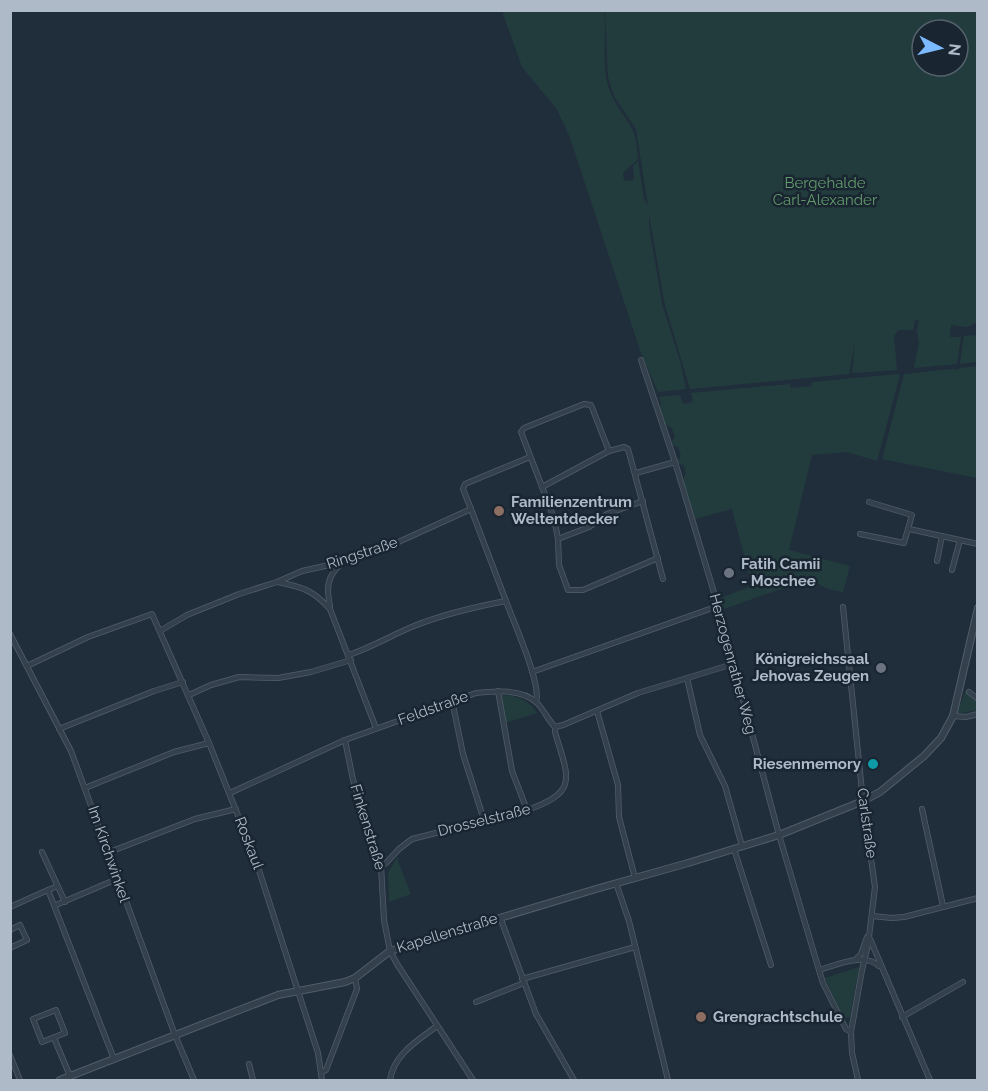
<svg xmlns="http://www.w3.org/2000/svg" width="988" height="1091" viewBox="0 0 988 1091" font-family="Raleway,sans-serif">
	<rect width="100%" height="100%" fill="#202e3c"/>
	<!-- green -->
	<g fill="#223c3d" fill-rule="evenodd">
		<path d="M502 11H604C607 36 601 62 608 86 613 103 625 115 633 131 637 139 637 150 638 159L623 173 624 181 634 180 633 166 638 161 644 199 648 206 636 129 614 96 608 77 605 11H977V322L967 327 951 325 950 337H961L957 364 914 368 919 343 917 330 919 321 915 320 913 330H899L894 335 897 370 852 373 855 342 849 374 690 389 665 305 649 215V226L662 304 680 361 686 389 658 392 641 353 569 135 556 108 522 67ZM922 30H958V66H922Z"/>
		<polygon points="977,335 977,362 960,364 964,336"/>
		<polygon points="977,366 977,478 882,459 904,374 953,369 959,370 959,368"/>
		<polygon points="897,374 900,375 877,461 847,452 812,455 789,550 850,566 843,592 828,589 809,579 721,610 718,599 752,586 732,509 695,519 683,479 686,474 684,465 678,464 677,461 681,456 678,447 673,445 672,442 675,437 672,428 664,424 659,406 661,405 659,397 680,395 683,404 693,402 691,393 790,384 791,388 812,386 812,382"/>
		<polygon points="966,689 977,700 977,710 957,714"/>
		<path d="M502 695C516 695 530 701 537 713L505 723Z"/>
		<polygon points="398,856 398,862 411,894 389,902 388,873"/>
		<polygon points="859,967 850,1017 847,1018 841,1013 825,978"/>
	</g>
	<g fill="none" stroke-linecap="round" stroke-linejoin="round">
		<!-- minor casing -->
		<g stroke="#515d6a" stroke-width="6">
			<g id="minor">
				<polyline points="641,360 675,462 718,606 779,835 819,970 823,983 846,1029 851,1032"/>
				<polyline points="609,451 591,405 584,404 524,428 521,432 554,518 558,539 559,565 568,590 583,590 658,558"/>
				<polyline points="636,473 675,462"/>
				<polyline points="542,487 609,451 624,447 628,449 663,579"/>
				<polyline points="471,509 463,489 465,484 530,457"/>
				<polyline points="909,529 978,544"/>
				<polyline points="860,534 904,543 912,515 869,502"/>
				<polyline points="558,539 589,527 607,514 643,501"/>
				<polyline points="937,561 942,536"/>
				<polyline points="952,570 960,540"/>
				<path d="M278 582C302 587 313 590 330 609L376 728"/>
				<path d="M506 601C513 621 542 684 536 702"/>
				<path d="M330 606C326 587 327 576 342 563"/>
				<polyline points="843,607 863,801 875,887 868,945 862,970 851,1032 852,1053 858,1080"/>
				<path d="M160 631 187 615 239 594 277 582 302 571 343 562 383 549 471 509 506 601C474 607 444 614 414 626 392 635 372 647 349 655"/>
				<polyline points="10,634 71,751 175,1035 194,1080"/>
				<polyline points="27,666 88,637 152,614 209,743 255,858 318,1053 322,1080"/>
				<polyline points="532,672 718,606"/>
				<polyline points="687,678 700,735 725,786 742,846"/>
				<polyline points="498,691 512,771 527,810"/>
				<polyline points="969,692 978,699"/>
				<polyline points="189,695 211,685 239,677 278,678 311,672 351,660"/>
				<polyline points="452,700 463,754 484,820"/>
				<polyline points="597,711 618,785 619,817 635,878"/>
				<polyline points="953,716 966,717 978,714"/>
				<polyline points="555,727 563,725 638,693 733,664"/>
				<polyline points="59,729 154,691 183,682"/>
				<polyline points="345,740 353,780 381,866 384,920 390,951 397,964 473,1080"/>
				<polyline points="85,788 174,752 209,743"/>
				<path d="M230 793 345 740 476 693C494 691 522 688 537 703 544 710 548 720 555 727"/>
				<polyline points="922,809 943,906"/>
				<polyline points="734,849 771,965"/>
				<polyline points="42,852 65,902"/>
				<polyline points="107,853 195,819 236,809"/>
				<path d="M381 866 386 863 399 849 412 839 527 810C580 792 568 777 555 732V727"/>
				<polyline points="616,883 629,921 668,1080"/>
				<polyline points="58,886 48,890 114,1059"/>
				<polyline points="56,905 117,879"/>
				<polyline points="10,907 48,890"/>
				<polyline points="872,916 892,918 904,917 978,898"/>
				<polyline points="500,917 536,1014 574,1080"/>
				<polyline points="10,930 20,925 27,940 10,948"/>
				<polyline points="870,939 930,1080"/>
				<polyline points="855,960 861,954 867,937"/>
				<path d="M819 970C837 965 864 952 879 966"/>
				<polyline points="522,979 635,947"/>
				<polyline points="476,1002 524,983"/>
				<polygon points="56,1010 65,1033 42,1042 33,1019"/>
				<polyline points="902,1017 963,982"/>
				<polyline points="54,1038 70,1076"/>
				<polyline points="10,1055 20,1080"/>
				<polyline points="249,1064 253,1080"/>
				<polyline points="322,1072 326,1070 357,989 355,978"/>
				<path d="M390 1080C394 1054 417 1041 437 1026"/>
			</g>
		</g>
		<!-- tertiary casing -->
		<g stroke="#515d6a" stroke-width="8">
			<polyline id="tertiary" points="60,1080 278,995 345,982 355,978 390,951 596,889 688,863 779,835 863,801 880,792 924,756 941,738 953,716 978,608"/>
		</g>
		<!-- minor -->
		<use href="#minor" stroke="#34404c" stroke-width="4.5"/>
		<!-- tertiary -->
		<use href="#tertiary" stroke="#34404c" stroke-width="6"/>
	</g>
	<!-- markers -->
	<g fill="#8d6e63" stroke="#192530" stroke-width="2">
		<circle cx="499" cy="511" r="6"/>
		<circle cx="701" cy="1017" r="6"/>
	</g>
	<g fill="#6b7280" stroke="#192530" stroke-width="2">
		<circle cx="729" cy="573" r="6"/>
		<circle cx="881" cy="668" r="6"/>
	</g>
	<circle fill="#0f9aa8" stroke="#192530" stroke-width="2" cx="873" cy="764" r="6"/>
	<g text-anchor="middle" stroke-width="5" stroke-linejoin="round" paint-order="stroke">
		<!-- park labels -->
		<g font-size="15" fill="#639b6b" stroke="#192530">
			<text x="825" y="188">Bergehalde<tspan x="825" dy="17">Carl-Alexander</tspan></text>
		</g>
		<!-- poi labels -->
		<g font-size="15" font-weight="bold" fill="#aebac8" stroke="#192530" text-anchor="start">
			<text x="511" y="507">Familienzentrum<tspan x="511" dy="17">Weltentdecker</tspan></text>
			<text x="741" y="569">Fatih Camii<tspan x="741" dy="17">- Moschee</tspan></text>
			<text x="869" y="664" text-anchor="end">Königreichssaal<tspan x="869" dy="17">Jehovas Zeugen</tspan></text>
			<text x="861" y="769" text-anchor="end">Riesenmemory</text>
			<text x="713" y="1022">Grengrachtschule</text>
		</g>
		<!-- street labels -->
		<g font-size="15" fill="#aebac8" stroke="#192530">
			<text transform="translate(362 553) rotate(-18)" y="5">Ringstraße</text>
			<text transform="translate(733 664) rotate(75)" y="5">Herzogenrather Weg</text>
			<text transform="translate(433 708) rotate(-20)" y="5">Feldstraße</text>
			<text transform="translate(484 820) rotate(-14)" y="5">Drosselstraße</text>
			<text transform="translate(867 823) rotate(82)" y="5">Carlstraße</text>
			<text transform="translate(368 827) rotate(73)" y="5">Finkenstraße</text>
			<text transform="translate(249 843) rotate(69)" y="5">Roskaul</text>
			<text transform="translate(109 854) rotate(71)" y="5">Im Kirchwinkel</text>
			<text transform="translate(447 933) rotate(-17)" y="5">Kapellenstraße</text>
		</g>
	</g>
	<!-- border -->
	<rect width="988" height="1091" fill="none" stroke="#aebac8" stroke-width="24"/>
	<!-- north arrow -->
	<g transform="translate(940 48) rotate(97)"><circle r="28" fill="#192530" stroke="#55616d" stroke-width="1.5"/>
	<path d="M0-4.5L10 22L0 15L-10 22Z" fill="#7cbaff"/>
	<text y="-9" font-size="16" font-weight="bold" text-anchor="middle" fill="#aebac8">N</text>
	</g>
</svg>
